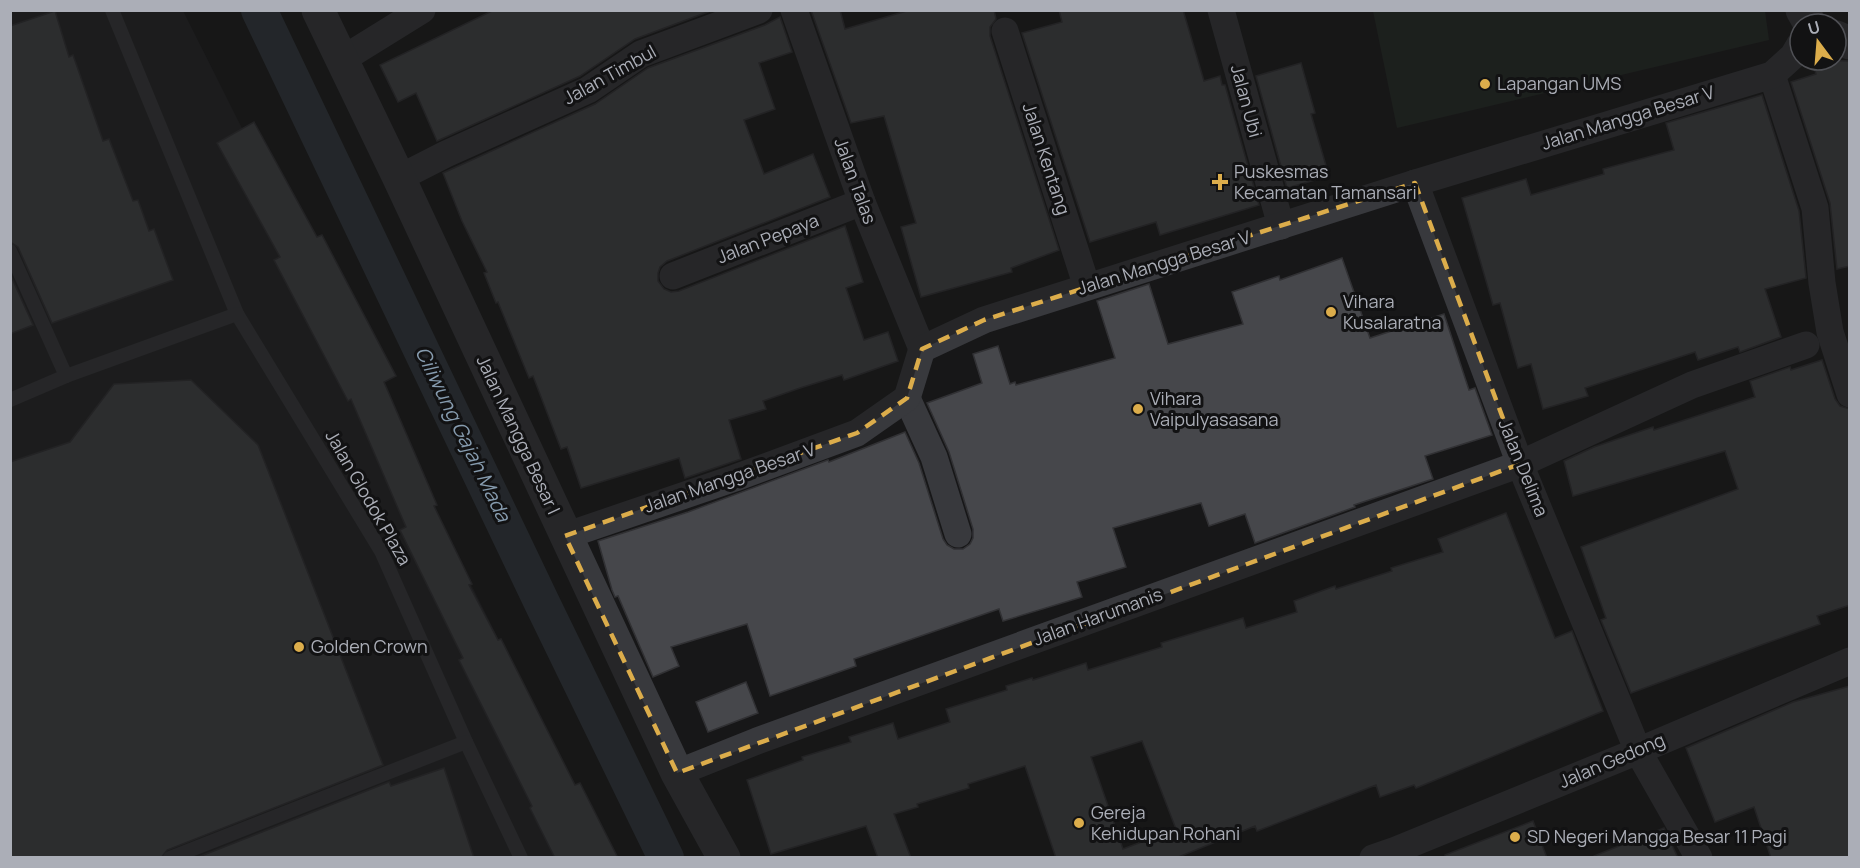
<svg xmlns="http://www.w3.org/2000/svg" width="1860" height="868" viewBox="0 0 1860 868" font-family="Manrope,sans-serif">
	<rect width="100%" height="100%" fill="#171718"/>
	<!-- built -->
	<polygon fill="#232325" points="10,11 183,11 608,857 11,857"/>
	<!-- garden -->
	<polygon fill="#232a24" points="1373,11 1765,11 1769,40 1397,128"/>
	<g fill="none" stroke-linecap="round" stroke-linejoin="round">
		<!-- canal -->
		<polyline stroke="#323940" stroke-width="36" points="259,10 542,603 666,858"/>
	</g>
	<!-- building -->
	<g fill="#46474b" stroke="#313134" stroke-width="1.5" fill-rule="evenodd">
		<polygon points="494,10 713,10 635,39 580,76 437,141 416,93 398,102 380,65"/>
		<polygon points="811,10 840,10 845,29 910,10 994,10 996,19 990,27 990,36 1059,250 1011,268 1012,272 921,297 901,227 916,223 884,116 851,123"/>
		<polygon points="1059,10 1183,10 1204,81 1220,76 1222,85 1225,85 1259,205 1160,235 1156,222 1090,242 1022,33 1062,22"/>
		<polygon points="55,11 69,57 73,55 103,141 109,139 133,201 138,200 149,231 154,229 173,280 52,323 18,247 10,242 10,26"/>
		<polygon points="780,17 792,52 759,63 775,109 744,120 764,174 813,154 830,197 667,261 660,267 658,273 658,281 664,289 671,292 679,291 845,226 863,282 846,288 864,340 888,332 898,361 844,380 842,375 800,388 763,401 766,409 729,420 741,459 685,478 679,458 581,488 567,447 561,449 533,376 529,378 498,302 496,303 484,273 487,272 462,221 443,173 595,104 648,68 765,25"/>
		<polygon points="1812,60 1850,61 1850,266 1837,269 1830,203 1791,82 1816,74"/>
		<polygon points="1301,63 1315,113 1311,114 1329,176 1287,188 1256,76"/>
		<polygon points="1762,95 1799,211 1806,278 1765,289 1781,337 1740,352 1738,347 1698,360 1695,352 1585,388 1588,396 1543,409 1531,364 1518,368 1500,303 1493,305 1462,198 1526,179 1531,195 1604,174 1603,169 1674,150 1666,123"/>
		<polygon points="254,122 317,237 322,235 396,376 384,382 437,505 434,506 472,584 469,585 498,640 501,639 575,785 580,783 618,858 555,858 530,808 532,806 459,660 463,658 400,530 406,527 351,399 348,401 274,260 280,257 217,143"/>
		<polygon points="1342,258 1370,338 1444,314 1469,390 1475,388 1492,435 1425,456 1433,479 1354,505 1355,507 1255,543 1245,514 1209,526 1201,503 1113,528 1126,567 1077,582 1082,597 1003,621 999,609 854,659 856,666 770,696 747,624 671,647 679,666 653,677 618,596 615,597 612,590 598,541 688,512 828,460 829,462 905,432 919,463 943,539 947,545 954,549 963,549 970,544 973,538 973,529 949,452 927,403 982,383 973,354 998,346 1010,384 1015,382 1016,385 1115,358 1097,301 1149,284 1168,344 1243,324 1232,292 1279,276 1280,280"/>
		<polygon points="10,274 33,325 10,334"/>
		<polygon points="1822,360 1835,399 1840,406 1850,409 1850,605 1817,616 1820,624 1761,645 1631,693 1601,620 1606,618 1581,547 1738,489 1725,451 1573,496 1564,461 1594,447 1653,427 1654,430 1755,397 1750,381 1790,367 1791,370"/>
		<polygon points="191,380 258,445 383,765 167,850 161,858 10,858 10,462 70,442 114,384"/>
		<path d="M1506 513 1555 638 1572 631 1603 711 1416 788 1414 785 1380 797 1376 785 1257 831 1255 826 1176 858H1056L1025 766 968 784 969 788 917 804 918 807 894 814 911 858H878L866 826 771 854 747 780 803 760 802 757 851 742 849 737 893 723 898 739 950 722 946 709 1007 690 1006 686 1032 678 1033 680 1086 663 1088 670 1162 647 1161 643 1243 618 1246 628 1297 612 1294 601 1335 586 1336 589 1392 571 1391 568 1443 552 1438 539ZM1142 741 1176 829 1123 849 1091 757Z"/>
		<polygon points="746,682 758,713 708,732 696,702"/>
		<polygon points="1850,686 1850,858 1771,858 1754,807 1715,822 1686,748 1793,702"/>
		<polygon points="444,768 474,858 196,858 389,782 391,786"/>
		<polygon points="1533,821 1547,858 1445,858 1445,855"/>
		<polygon points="1664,828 1678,858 1594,858 1594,856"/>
	</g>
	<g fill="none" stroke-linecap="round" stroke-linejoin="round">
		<!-- service -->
		<g stroke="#38393d" stroke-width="14">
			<polyline points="112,10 237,314 381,551 466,742 521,858"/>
			<polyline points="10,251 66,376"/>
			<polyline points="10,400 66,376 237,314"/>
			<polyline points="170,858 466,742"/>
		</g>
		<!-- minor -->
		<g stroke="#38393d" stroke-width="27">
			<polyline points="794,10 862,202 922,349"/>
			<polyline points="1221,10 1281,226"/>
			<polyline points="1005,31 1087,287"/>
			<polyline points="343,59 422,10"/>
			<polyline points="1772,75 1815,208 1822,283 1830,332 1850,394"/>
			<polyline points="399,178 446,154 588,90 641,54 759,10"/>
			<polyline points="1415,183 1520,464 1638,751 1699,858"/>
			<polyline points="673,276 862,202"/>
			<polyline points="907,398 934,457 958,534"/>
			<polyline points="565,536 735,478 857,433 907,398 922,349 984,320 1415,183 1772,75 1793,56 1800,44"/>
			<polyline points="677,773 757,741 1520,464 1692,385 1806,345"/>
			<polyline points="1373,858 1396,850 1638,751 1850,661"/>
		</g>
		<!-- tertiary -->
		<g stroke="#38393d" stroke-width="33">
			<polyline points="318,10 399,178 677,773 724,858"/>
			<polyline points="1802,10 1810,24"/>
			<polyline points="1836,37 1850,43"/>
		</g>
	</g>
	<!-- marked area -->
	<path d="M0 0H1860V868H0ZM1415 183 1520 464 677 773 565 536 857 433 907 398 922 349 984 320Z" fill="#171718" fill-opacity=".55" fill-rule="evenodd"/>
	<path fill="none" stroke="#dcad4b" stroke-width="4.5" stroke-dasharray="12 8" stroke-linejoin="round" d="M1415 183 1520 464 677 773 565 536 857 433 907 398 922 349 984 320Z"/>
	<!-- markers -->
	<g fill="#dcad4b" stroke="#121213" stroke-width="2">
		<circle cx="1485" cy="84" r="6"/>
		<path d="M1217 173h6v6h6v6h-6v6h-6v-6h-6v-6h6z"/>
		<circle cx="1331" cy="312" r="6"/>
		<circle cx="1138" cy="409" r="6"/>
		<circle cx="299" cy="647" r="6"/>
		<circle cx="1079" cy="823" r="6"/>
		<circle cx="1515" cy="837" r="6"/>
	</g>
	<g text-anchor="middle" stroke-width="6" stroke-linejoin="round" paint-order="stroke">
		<!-- street labels -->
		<g font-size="18" fill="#abaeb7" stroke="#121213">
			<text transform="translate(610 75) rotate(-29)" y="6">Jalan Timbul</text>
			<text transform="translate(1246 101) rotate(75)" y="6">Jalan Ubi</text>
			<text transform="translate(1628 118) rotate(-17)" y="6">Jalan Mangga Besar V</text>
			<text transform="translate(1046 159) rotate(72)" y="6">Jalan Kentang</text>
			<text transform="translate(855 181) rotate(70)" y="6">Jalan Talas</text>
			<text transform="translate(768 239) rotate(-21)" y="6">Jalan Pepaya</text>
			<text transform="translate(1164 263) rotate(-17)" y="6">Jalan Mangga Besar V</text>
			<text transform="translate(518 435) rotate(65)" y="6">Jalan Mangga Besar I</text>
			<text transform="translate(1523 468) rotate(68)" y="6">Jalan Delima</text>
			<text transform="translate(730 478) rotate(-19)" y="6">Jalan Mangga Besar V</text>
			<text transform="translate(368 498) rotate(60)" y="6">Jalan Glodok Plaza</text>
			<text transform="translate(1098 617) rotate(-20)" y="6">Jalan Harumanis</text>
			<text transform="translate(1612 761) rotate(-23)" y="6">Jalan Gedong</text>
		</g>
		<!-- poi labels -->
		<g font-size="18" fill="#abaeb7" stroke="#121213" text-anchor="start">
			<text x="1497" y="90">Lapangan UMS</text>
			<text x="1234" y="178">Puskesmas<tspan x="1234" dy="21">Kecamatan Tamansari</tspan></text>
			<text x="1343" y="308">Vihara<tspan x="1343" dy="21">Kusalaratna</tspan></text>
			<text x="1150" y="405">Vihara<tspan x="1150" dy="21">Vaipulyasasana</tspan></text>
			<text x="311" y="653">Golden Crown</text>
			<text x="1091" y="819">Gereja<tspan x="1091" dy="21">Kehidupan Rohani</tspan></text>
			<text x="1527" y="843">SD Negeri Mangga Besar 11 Pagi</text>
		</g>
		<!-- water labels -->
		<g font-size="20" font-style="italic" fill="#869bae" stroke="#121213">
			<text transform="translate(463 434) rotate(64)" y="7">Ciliwung Gajah Mada</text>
		</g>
	</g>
	<!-- border -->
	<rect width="1860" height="868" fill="none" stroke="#abaeb7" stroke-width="24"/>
	<!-- north arrow -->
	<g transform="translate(1818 42) rotate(344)"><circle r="28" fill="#121213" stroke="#4f5055" stroke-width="1.5"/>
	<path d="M0-4.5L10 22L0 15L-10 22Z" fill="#dcad4b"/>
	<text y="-9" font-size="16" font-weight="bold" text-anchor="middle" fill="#abaeb7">U</text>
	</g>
</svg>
